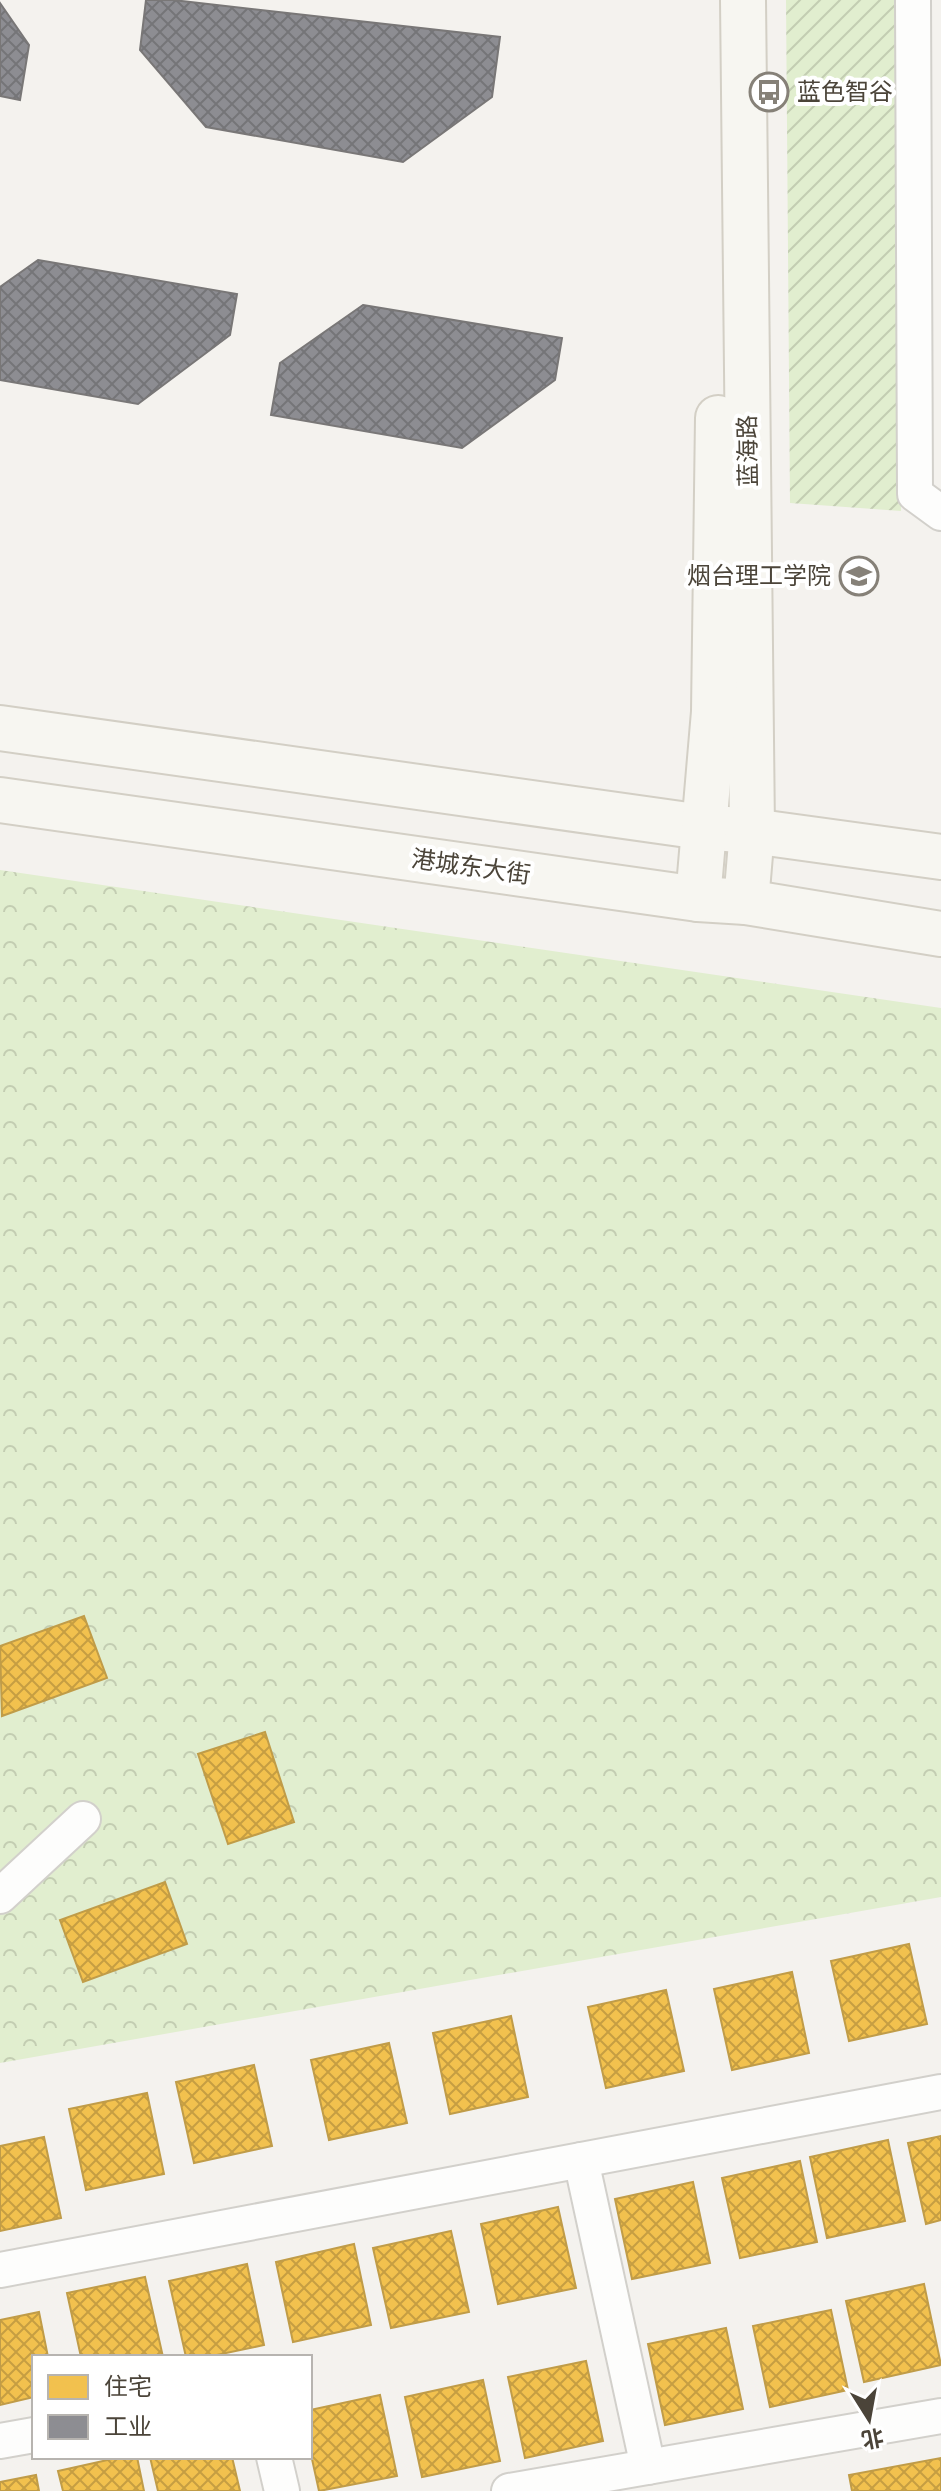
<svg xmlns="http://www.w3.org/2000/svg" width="941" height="2491" viewBox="0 0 941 2491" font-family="Rubik,'Noto Sans SC',sans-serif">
	<defs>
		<pattern id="forest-crowns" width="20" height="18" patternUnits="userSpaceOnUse" patternTransform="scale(2)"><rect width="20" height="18" fill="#e1eecf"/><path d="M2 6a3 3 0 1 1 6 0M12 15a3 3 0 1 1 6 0" fill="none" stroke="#c3cdb2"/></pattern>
		<pattern id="garden-furrows" width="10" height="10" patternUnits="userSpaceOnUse" patternTransform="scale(2)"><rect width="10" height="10" fill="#e1eecf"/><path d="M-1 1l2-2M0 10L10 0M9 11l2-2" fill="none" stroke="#c3cdb2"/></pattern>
		<pattern id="homes-cross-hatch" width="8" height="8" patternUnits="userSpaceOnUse" patternTransform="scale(2)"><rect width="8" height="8" fill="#f2c14e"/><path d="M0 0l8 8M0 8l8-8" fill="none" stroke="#c69e42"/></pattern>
		<pattern id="industry-cross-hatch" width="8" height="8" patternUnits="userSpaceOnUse" patternTransform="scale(2)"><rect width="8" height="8" fill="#8d8d92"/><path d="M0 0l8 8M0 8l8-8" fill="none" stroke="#757578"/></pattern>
	</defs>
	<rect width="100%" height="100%" fill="#f4f2ee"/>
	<!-- forest -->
	<polygon fill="url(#forest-crowns)" points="0,870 941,1008 941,1897 0,2063"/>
	<!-- garden -->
	<polygon fill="url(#garden-furrows)" points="786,0 895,0 901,511 790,503"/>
	<!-- homes -->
	<g fill="url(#homes-cross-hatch)" stroke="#c09c48" stroke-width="2">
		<polygon points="84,1616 107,1678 2,1716 0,1646"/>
		<polygon points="265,1732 294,1822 228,1844 198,1754"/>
		<polygon points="165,1882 187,1944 83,1982 60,1920"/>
		<polygon points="909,1944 927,2024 849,2041 831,1961"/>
		<polygon points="792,1972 809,2053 732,2070 714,1989"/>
		<polygon points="666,1990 684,2071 606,2088 588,2007"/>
		<polygon points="511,2016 528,2097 450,2114 433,2033"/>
		<polygon points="389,2043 407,2123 329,2140 311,2060"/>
		<polygon points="254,2065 272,2146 194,2163 176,2082"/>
		<polygon points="147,2093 164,2174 86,2190 69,2109"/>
		<polygon points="941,2136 941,2220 926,2224 908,2143"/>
		<polygon points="44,2137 61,2218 0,2231 0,2146"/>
		<polygon points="888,2140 905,2221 827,2238 810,2157"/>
		<polygon points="800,2161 817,2242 740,2258 722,2178"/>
		<polygon points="693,2182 710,2263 632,2279 615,2199"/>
		<polygon points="558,2207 576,2288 498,2304 481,2224"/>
		<polygon points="451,2231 469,2312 391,2328 373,2248"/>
		<polygon points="354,2244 371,2325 293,2342 276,2262"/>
		<polygon points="247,2264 264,2345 207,2357 186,2357 169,2281"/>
		<polygon points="145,2277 163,2357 81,2357 67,2293"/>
		<polygon points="924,2284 941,2365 864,2382 846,2301"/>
		<polygon points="831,2310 848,2390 770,2407 753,2326"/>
		<polygon points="39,2312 48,2357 34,2357 34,2397 0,2405 0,2320"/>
		<polygon points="726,2328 743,2409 665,2425 648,2344"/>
		<polygon points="586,2361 603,2441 525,2458 508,2377"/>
		<polygon points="483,2380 500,2461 422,2477 405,2397"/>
		<polygon points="380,2395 397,2476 319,2491 310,2450 310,2410"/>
		<polygon points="121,2457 137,2457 144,2491 63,2491 58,2471"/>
		<polygon points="150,2457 232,2457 240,2491 158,2491"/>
		<polygon points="941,2458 941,2491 852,2491 849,2475"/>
		<polygon points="36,2475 39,2491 0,2491 0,2482"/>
	</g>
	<!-- industry -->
	<g fill="url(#industry-cross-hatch)" stroke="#797777" stroke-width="2">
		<polygon points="146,0 173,0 500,37 492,97 403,162 206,127 140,50"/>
		<polygon points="0,3 29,45 20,100 0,96"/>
		<polygon points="38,260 237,294 230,335 138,404 0,380 0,287"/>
		<polygon points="363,305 562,338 555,380 462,448 271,415 280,363"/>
	</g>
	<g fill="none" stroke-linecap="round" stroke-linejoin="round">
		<!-- street casing -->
		<g stroke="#d2d0cb" stroke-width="38">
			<g id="street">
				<polyline points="913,0 915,494 941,513"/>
				<polyline points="0,1896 83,1819"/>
				<polyline points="581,2160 648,2467"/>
				<polyline points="0,2270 941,2092"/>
				<polyline points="0,2441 34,2435"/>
				<polyline points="274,2457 282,2491"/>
				<polyline points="509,2491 941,2416"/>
			</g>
		</g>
		<!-- secondary casing -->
		<g stroke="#d3cfc5" stroke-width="48">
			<g id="secondary">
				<polyline points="743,0 752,831 746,902"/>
				<polyline points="0,728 702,827 752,831 941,857"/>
				<polyline points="0,800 698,899 746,902 941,934"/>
				<polyline points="698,899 714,712 718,418"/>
			</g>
		</g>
		<!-- street -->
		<use href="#street" stroke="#fdfdfc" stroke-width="34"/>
		<!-- secondary -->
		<use href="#secondary" stroke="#f7f6f1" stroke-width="44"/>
	</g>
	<!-- icons -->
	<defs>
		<g id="bus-ring" transform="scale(2)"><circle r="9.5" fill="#fff" stroke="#868178" stroke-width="1.5"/><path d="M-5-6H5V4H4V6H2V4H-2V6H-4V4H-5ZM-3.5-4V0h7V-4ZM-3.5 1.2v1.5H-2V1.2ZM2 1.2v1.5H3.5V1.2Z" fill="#868178"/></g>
		<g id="university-ring" transform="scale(2)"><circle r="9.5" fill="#fff" stroke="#868178" stroke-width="1.5"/><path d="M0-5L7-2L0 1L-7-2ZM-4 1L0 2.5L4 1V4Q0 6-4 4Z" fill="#868178"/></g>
	</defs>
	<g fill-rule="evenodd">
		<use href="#bus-ring" x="769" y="92"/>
		<use href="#university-ring" x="859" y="576"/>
	</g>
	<g text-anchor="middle" stroke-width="8" stroke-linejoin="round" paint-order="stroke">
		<!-- poi labels -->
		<g font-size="24" fill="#4b4439" stroke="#fff" text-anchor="start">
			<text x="797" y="100">蓝色智谷</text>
			<text x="831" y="584" text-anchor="end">烟台理工学院</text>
		</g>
		<!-- street labels -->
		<g font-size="24" fill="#4b4439" stroke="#fff">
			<text transform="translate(748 451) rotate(-91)" y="8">蓝海路</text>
			<text transform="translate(471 867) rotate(8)" y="8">港城东大街</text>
		</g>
	</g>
	<!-- legend -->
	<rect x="32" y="2355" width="280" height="104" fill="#ffffff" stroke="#b7b4b0" stroke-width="2"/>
	<rect x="48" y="2375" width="40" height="24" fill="#f2c14e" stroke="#b7b4b0" stroke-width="2"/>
	<text x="104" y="2395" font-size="24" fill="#4b4439">住宅</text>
	<rect x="48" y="2415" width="40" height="24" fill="#8d8d92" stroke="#b7b4b0" stroke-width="2"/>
	<text x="104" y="2435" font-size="24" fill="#4b4439">工业</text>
	<!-- north arrow -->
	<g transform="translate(869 2419) rotate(169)" stroke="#ffffff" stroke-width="6" paint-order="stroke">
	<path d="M0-6L14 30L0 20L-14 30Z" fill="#4b4439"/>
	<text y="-12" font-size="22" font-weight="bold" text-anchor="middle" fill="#4b4439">北</text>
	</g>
</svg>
